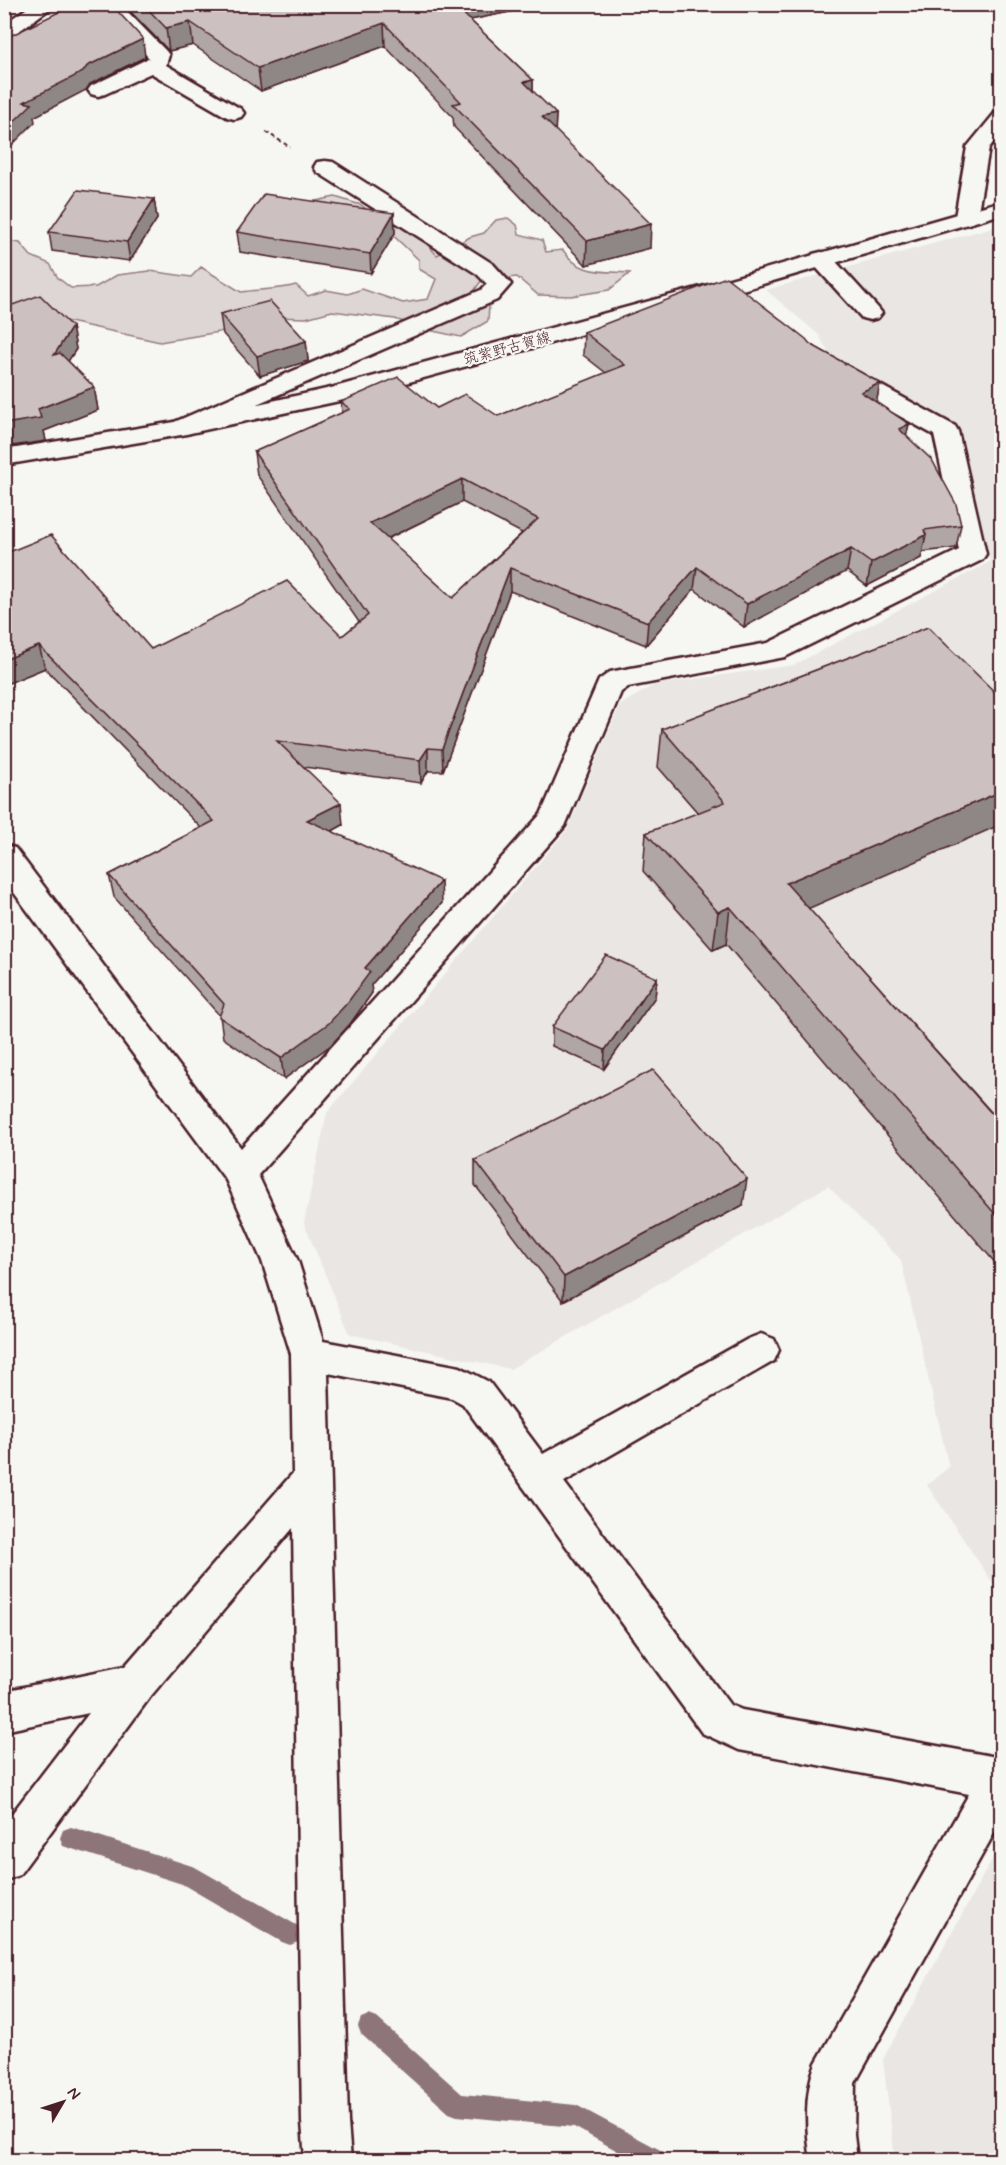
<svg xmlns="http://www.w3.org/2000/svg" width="1006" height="2165" viewBox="0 0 1006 2165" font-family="Mynerve,'Klee One',sans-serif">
	<rect width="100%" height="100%" fill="#f6f6f2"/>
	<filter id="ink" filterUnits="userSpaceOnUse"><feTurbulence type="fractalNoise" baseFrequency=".0167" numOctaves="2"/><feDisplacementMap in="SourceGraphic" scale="12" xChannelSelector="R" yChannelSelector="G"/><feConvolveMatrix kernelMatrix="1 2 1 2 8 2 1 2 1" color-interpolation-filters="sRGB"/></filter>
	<g filter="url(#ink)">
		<!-- built -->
		<g fill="#e9e6e3">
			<polygon points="1001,225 1001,1595 927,1485 949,1467 901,1260 828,1186 510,1369 350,1334 304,1223 327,1113 567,830 620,705 654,685 794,665 990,562 958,429 830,356 819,335 766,290"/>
			<polygon points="1001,1843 1001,2160 895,2160 883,2059"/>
		</g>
		<!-- green -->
		<path fill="#ddd6d5" stroke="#947a80" stroke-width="1.5" d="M335 197 361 205 378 218 393 221 423 240 437 255 470 237 484 233 496 220 508 218 517 225 519 234 542 240 546 252 563 250C579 275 603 271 630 273L609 290 571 296 538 295 517 277 481 281 472 294 489 306 488 321 461 337 428 330 395 319 332 311 306 318 275 317 219 332 160 342 38 315 5 327 4 240 20 243 31 256 50 264 58 278 71 288 96 287 117 275 150 271 191 277 201 267 241 292C260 289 278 290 296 285L308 296 326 290 348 294 362 289 403 303 428 299 436 279 419 269V260L383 226 311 202Z"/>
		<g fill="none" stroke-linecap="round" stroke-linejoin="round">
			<!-- stream -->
			<g fill="#8e747a" fill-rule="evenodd">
				<polygon points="71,1827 195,1867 298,1926 301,1934 298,1942 290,1945 282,1942 182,1884 63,1846 60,1838 63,1830"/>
				<polygon points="369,2015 377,2018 462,2094 576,2105 664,2152 667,2160 634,2160 574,2127 457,2116 449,2113 361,2034 358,2026 361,2018"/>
			</g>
			<!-- minor casing -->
			<g stroke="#4a1f2b" stroke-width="5">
				<g id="minor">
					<polygon points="33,4 56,4 11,37 4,39 4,24"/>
					<polygon points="100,4 120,4 166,51 169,55 166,65 241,109 244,113 241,117 234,119 227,117 151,73 105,94 98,96 91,94 88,90 91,86 149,58"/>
					<polygon points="1002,111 1002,131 989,148 977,217 974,222 966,224 958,222 955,217 967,147 995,113"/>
					<polygon points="325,161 333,162 493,264 511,284 497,300 190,433 181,435 172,433 169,428 172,423 481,290 487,284 477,274 317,172 314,167 317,162"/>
					<polygon points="821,252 829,254 878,308 882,313 878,318 870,320 862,318 813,264 810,259 813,254"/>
					<path d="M838 365 847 367 955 426 958 431 986 554 982 560 785 657 628 687 621 692 565 826 258 1175 298 1261 323 1341 460 1367 489 1382 543 1454 748 1339 761 1334 774 1339 779 1350 774 1361 564 1482 730 1705 742 1710 1002 1758V1819L855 2083 854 2135 857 2160H811C806 2130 804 2092 816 2063L969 1794 739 1750 702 1733 463 1404 452 1398 328 1373 348 2122 351 2160H305L302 2122 293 1528 150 1697 19 1875 4 1881V1824L89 1713 4 1731V1691L125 1666 293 1473 291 1354 262 1261 226 1180 4 879V845L15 848 241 1148 541 814 599 680 610 672 620 670 768 643 959 550 934 435 829 377 826 372 829 367Z"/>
				</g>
			</g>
			<!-- major casing -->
			<g stroke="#4a1f2b" stroke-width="5">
				<polygon id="major" points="1002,201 1002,214 739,291 344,400 181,435 4,465 4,450 181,421 331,388 723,281"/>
			</g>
			<!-- path -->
			<polyline stroke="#4a1f2b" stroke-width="2" stroke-dasharray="4 3" stroke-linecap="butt" points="266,132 290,147"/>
			<!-- minor -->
			<use href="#minor" fill="#f6f6f2" fill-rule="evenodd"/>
			<!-- major -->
			<use href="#major" fill="#f6f6f2" fill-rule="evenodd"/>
		</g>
		<!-- wall -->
		<g fill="#afa6a5" stroke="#4a1f2b" stroke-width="1.5" fill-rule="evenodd">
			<polygon points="125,4 549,4 470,20 533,80 533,92 556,114 555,130 650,248 586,265 454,127 453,117 385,46 261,91 193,45 169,51 125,6"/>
			<polygon points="989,4 1002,4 1002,8"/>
			<polygon points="154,199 157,219 130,261 52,251 49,232"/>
			<polygon points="394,213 395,233 371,273 240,252 237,232"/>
			<polygon points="4,308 72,327 76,349 68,361 94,387 98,410 44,431 46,441 4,447"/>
			<polygon points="220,314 306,341 308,361 260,376 223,334"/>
			<path d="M584 332 810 344 880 383 876 403 909 424 906 436 961 525 956 548 922 552 921 558 867 586 847 571 744 627 694 589 646 645 510 591 443 771H428L421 783 304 767 343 825 332 831 442 903 371 985 372 993 350 1024 331 1045 284 1079 223 1038 220 1016 114 897 109 875 201 828 45 668 4 685V554L151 649 342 636 359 622 257 475 254 452 342 413 341 402 437 408 498 416 606 373 583 355ZM462 502 522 533 453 598 387 539Z"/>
			<polygon points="928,627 808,908 1002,1124 1002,1271 726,944 713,950 643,871 646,833 698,813 658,767 662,729"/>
			<polygon points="657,978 655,997 604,1069 552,1046 552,1027"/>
			<polygon points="475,1160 743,1205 563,1301 475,1185"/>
		</g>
		<!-- shaded-wall -->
		<g fill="#8f8786" stroke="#4a1f2b" stroke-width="1.5">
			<polygon points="450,4 549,4 450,24"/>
			<polygon points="190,22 193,45 169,51 166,28"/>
			<polygon points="384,23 385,46 261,91 258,68"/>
			<polygon points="143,39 145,57 90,84 86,90 34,117 35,122 4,153 4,131 24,102 87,66"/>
			<polygon points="533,80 533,103 524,82"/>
			<polygon points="556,114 555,137 542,117"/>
			<polygon points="154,199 157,219 130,261 127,242"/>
			<polygon points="394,213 395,233 371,273 370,254"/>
			<polygon points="651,224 650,248 586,265 587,241"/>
			<polygon points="72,327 76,349 58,377 54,355"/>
			<polygon points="306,341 308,361 260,376 257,356"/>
			<polygon points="880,383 876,405 861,392"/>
			<polygon points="94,387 98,410 44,431 46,441 12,446 7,424 38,409"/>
			<polygon points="909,424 904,447 899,429"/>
			<polygon points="462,479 462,502 372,546 370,523"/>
			<polygon points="926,535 921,558 867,586 871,563"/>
			<polygon points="851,549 847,571 744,627 747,604"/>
			<polygon points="697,567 694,589 646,645 648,622"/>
			<polygon points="510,568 510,591 443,771 442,749"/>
			<polygon points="39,646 45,668 4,685 4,660"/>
			<polygon points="428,748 428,771 421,783 420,760"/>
			<polygon points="1002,791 1002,824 780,921 786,883"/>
			<polygon points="341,803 343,825 310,843 307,820"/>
			<polygon points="441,881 442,903 371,985 372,993 350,1024 331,1045 284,1079 281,1058 365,968"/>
			<polygon points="730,907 726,944 713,950 718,912"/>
			<polygon points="657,978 655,997 604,1069 605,1050"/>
			<polygon points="747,1179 743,1205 563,1301 564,1277"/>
		</g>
		<!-- building -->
		<g fill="#ccc1c0" stroke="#4a1f2b" stroke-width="1.5" fill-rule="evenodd">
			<polygon points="75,4 111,4 143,39 87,66 83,72 24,102 32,104 4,131 4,39"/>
			<polygon points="143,4 453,4 533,80 524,82 556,114 542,117 651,224 587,241 453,104 461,102 384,23 258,68 190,22 166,28"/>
			<polygon points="78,190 154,199 127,242 49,232"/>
			<polygon points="264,194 394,213 370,254 237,232"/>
			<path d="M726 277 806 339 810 344 880 383 861 392 909 424 899 429 932 460 956 504 961 525 924 530 926 535 871 563 851 549 747 604 697 567 648 622 510 568 442 749 428 748 420 760 277 741 341 803 307 820 441 881 365 968 370 972 348 1002 329 1023 281 1058 219 1017 224 1004 109 875 214 821 39 646 4 660V554L51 535 151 649 287 581 342 636 368 615 254 452 350 409 341 402 398 377 437 408 465 394 498 416 625 365 584 332ZM462 479 538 519 453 598 370 523Z"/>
			<polygon points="40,295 72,327 54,355 60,353 94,387 38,409 41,418 4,424 4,308"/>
			<polygon points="270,301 306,341 257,356 220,314"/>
			<polygon points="928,627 1002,699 1002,791 786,883 1002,1125 1002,1222 730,907 718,912 646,833 725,802 662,729"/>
			<polygon points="606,955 657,978 605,1050 552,1027"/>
			<polygon points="653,1070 747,1179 564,1277 475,1160"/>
		</g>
	</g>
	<g text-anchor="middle" stroke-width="4.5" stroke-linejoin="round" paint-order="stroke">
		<!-- far-street labels -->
		<g font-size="15" fill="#4a1f2b" stroke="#f6f6f2">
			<text transform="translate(507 348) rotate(-15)" y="5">筑紫野古賀線</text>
		</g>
	</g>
	<!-- margin -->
	<rect width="1006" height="2165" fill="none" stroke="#f6f6f2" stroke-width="24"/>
	<rect x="12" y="12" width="982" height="2141" fill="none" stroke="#4a1f2b" stroke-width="2" filter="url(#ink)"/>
	<!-- north arrow -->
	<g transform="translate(63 2102) rotate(51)" stroke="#f6f6f2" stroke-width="4.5" paint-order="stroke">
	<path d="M0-4.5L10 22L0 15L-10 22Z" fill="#4a1f2b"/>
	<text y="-9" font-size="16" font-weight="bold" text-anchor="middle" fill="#4a1f2b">N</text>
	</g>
</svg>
